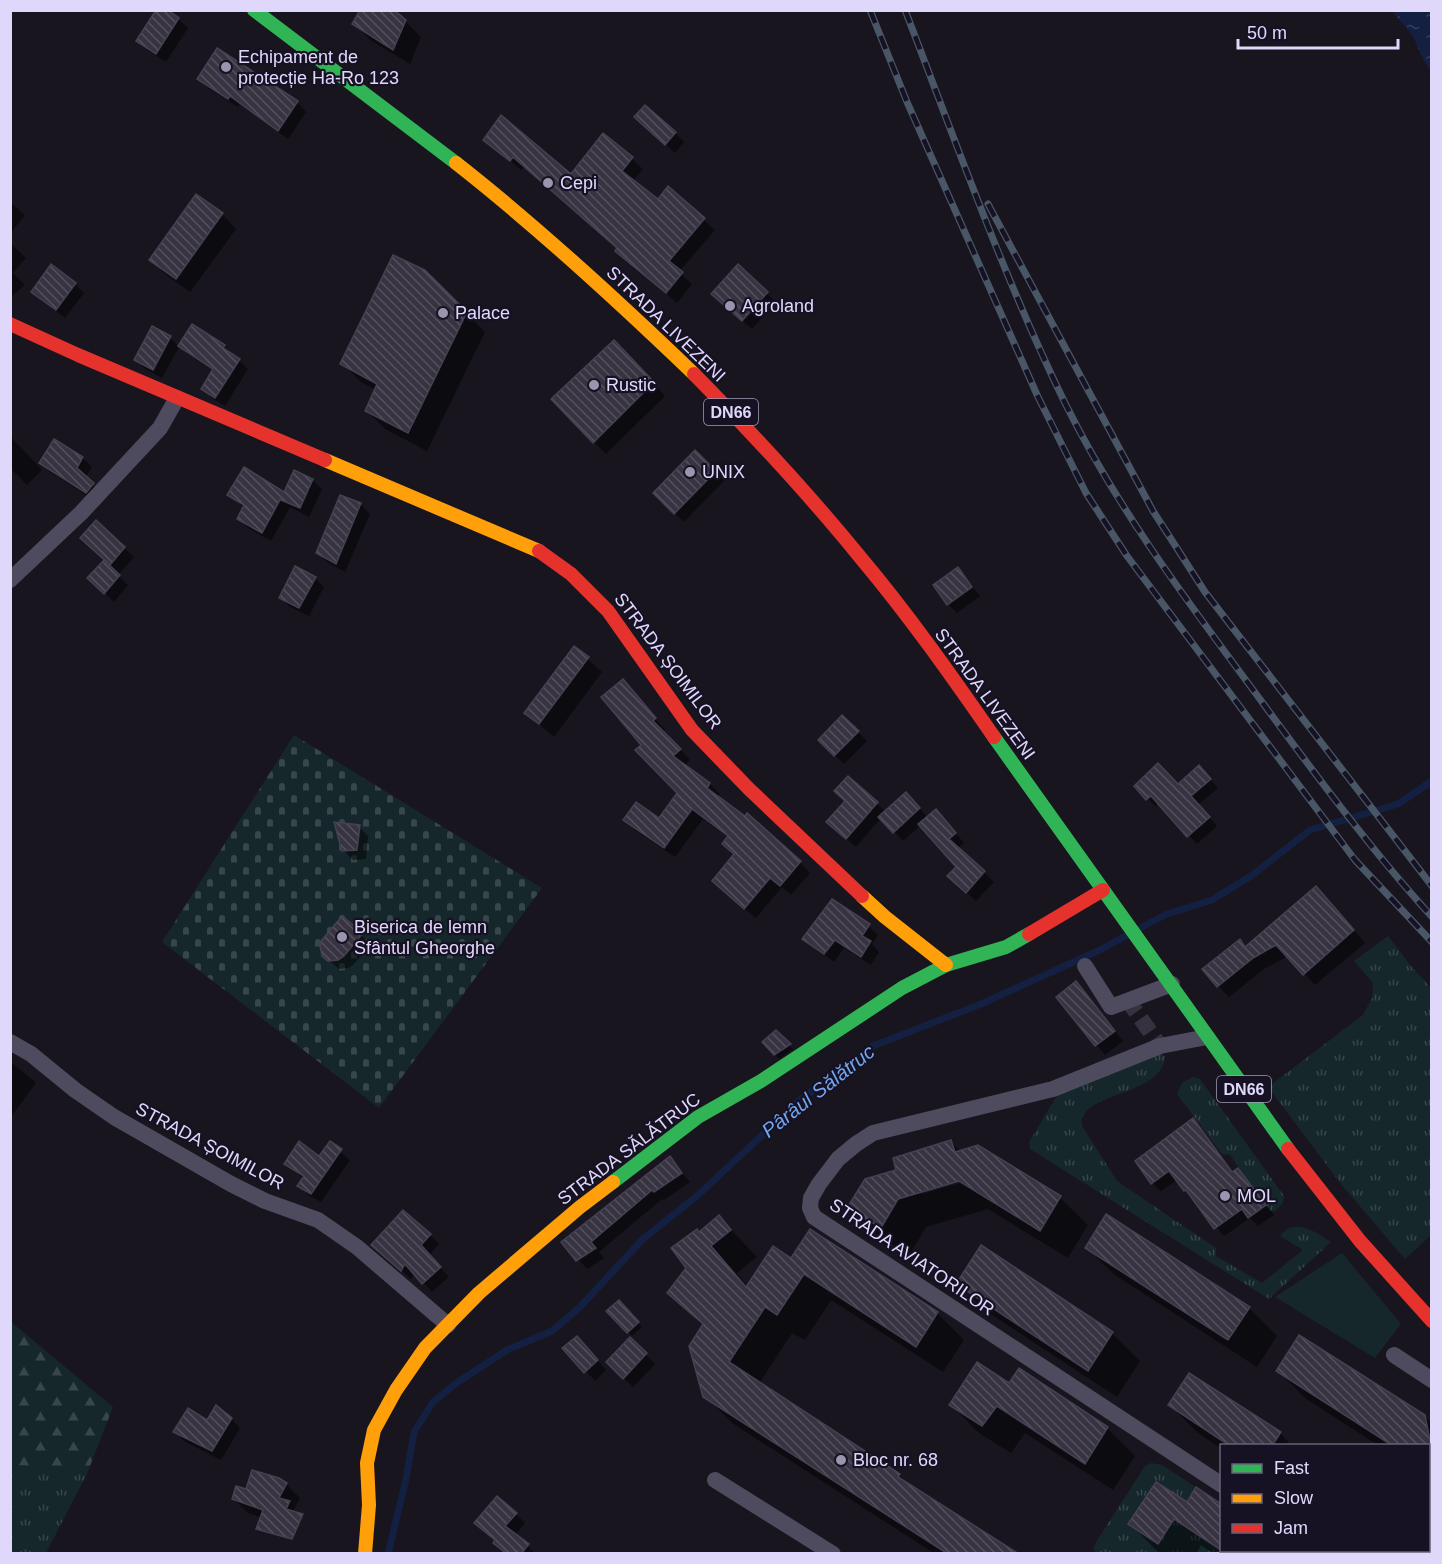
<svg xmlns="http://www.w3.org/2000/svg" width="1442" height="1564" viewBox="0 0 1442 1564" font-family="Helvetica,sans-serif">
	<defs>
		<pattern id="grass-tufts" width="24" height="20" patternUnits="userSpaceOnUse" patternTransform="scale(1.5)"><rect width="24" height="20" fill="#15272a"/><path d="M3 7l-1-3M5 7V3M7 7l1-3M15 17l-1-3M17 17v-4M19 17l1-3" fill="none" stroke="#37464a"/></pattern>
		<pattern id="forest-firs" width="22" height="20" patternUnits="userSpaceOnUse" patternTransform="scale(1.5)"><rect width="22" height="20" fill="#15272a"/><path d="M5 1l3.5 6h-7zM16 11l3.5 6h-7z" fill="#37464a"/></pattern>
		<pattern id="cemetery-stones" width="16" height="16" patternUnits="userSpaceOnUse" patternTransform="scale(1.5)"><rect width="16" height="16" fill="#15272a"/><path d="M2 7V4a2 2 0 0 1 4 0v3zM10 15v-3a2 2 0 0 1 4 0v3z" fill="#37464a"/></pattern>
		<pattern id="water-ripples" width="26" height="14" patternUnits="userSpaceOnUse" patternTransform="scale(1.5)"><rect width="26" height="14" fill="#142041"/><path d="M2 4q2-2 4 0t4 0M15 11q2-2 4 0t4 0" fill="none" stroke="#36405d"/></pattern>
		<pattern id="building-back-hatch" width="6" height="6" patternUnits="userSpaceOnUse" patternTransform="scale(1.5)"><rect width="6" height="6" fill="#373341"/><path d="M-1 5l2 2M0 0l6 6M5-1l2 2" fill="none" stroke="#54505d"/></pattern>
	</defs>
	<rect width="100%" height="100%" fill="#18151f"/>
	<!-- grass -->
	<g fill="url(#grass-tufts)">
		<polygon points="1388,936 1411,966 1431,988 1431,1235 1405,1259 1341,1184 1268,1087 1363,1015 1372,998 1373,983 1354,961"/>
		<path d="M1161 1053 1165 1057C1162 1097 1076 1092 1082 1126L1117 1181 1216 1248V1256L1262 1283 1303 1250 1280 1236C1294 1216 1315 1232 1331 1242L1269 1299 1030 1149 1029 1142 1058 1094Z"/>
		<polygon points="1193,1077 1200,1079 1284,1196 1283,1203 1275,1211 1270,1211 1230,1155 1222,1154 1177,1094 1182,1083"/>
		<polygon points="1151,1463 1162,1465 1196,1487 1186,1501 1156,1482 1128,1524 1158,1544 1174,1520 1226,1553 1095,1553 1094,1547 1098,1539 1145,1466"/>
		<polygon points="11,1464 87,1474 46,1553 11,1554"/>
	</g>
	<!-- forest -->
	<polygon fill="url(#forest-firs)" points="11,1322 113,1407 87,1474 11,1464"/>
	<!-- cemetery -->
	<polygon fill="url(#cemetery-stones)" points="294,735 542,888 379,1108 162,942"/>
	<!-- park -->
	<polygon fill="#15272a" points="1342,1253 1401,1324 1375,1358 1275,1297"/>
	<!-- water -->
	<polygon fill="url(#water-ripples)" points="1392,11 1431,11 1431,71 1423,59 1413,36"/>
	<!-- shadow -->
	<g fill="#0007" fill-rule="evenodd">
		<polygon points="165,10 178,19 188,28 166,62 147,50 138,41"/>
		<polygon points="405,21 421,37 410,64 370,40 354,23"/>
		<polygon points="218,50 297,102 306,112 288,139 239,104 238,107 208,88 199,79"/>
		<polygon points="645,126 675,133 684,142 675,153"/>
		<polygon points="603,135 643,169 633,181 658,201 668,188 715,230 679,272 692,284 677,303 628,261 618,249 524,167 521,170 485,139 571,176"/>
		<polygon points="10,202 25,215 10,234"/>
		<polygon points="222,214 236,229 190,292 165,274 151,260"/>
		<polygon points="10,243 26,258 13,273 25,285 10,298"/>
		<polygon points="738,266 776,302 752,329 722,303"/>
		<polygon points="425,271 485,332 427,451 385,429 366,410 376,390 361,382 342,363"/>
		<polygon points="75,284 84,293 65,318 33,292"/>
		<polygon points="192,326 224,346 248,369 225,406 212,398 203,389 214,371 189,355 179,346"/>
		<polygon points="170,338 179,347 162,378 145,369 136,360"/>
		<polygon points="626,354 665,396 606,454 594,442"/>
		<polygon points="10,436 42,470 27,485 10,468"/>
		<polygon points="54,441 83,458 92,467 85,478 102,494 95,501 50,472 41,463"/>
		<polygon points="695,452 724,481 684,522 655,493"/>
		<polygon points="295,472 312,480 322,489 309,517 290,507 271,541 248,528 239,519 245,508 229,495 285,494"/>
		<polygon points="341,497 361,505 370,514 345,572 327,562 318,553"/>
		<polygon points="96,523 134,557 118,575 128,585 114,602 89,578 106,560"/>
		<polygon points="958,569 980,596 957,613 948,604"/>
		<polygon points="315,578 324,587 309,616 290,607 281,598"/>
		<polygon points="575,648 602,672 554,737 526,713"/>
		<polygon points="623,681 665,730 663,732 690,760 684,766 710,784 720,794 718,797 800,862 810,873 791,895 782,887 756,918 724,892 736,855 729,838 703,819 675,857 636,831 625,820 660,820 679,793 643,745"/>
		<polygon points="842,717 867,741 844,764 820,740"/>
		<polygon points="1207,776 1218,788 1198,805 1217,826 1197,844 1159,803 1156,807 1136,786 1178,786"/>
		<polygon points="848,778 886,812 915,803 928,818 945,820 964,843 958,848 994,882 976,901 958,885 958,867 921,825 903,841 881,818 856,847 837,831 847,801"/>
		<polygon points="359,827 368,836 366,859 353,860 343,850"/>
		<polygon points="1328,900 1365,943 1315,985 1288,956 1264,969 1229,997 1218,986 1240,941 1247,948"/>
		<polygon points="342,918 371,944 353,965 348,968 339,969 323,955"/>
		<polygon points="869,926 878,935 872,944 879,952 871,965 844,948 834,962 804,939"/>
		<polygon points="1076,983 1123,1041 1105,1055 1058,997"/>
		<polygon points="776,1032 793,1049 779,1059 764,1042"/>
		<polygon points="10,1061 36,1083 10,1118"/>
		<polygon points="1193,1120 1202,1129 1233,1173 1238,1170 1247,1179 1274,1215 1258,1226 1250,1218 1224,1236 1177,1180 1161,1191 1152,1183"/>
		<path d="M950 1141 961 1152 978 1147 1060 1198 1088 1225 1068 1258 988 1209 926 1227 909 1255 877 1235 849 1208 898 1171ZM966 1178 967 1181 922 1194V1191Z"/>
		<polygon points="330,1143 350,1160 321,1202 308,1195 299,1185 304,1179 286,1163 319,1158"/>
		<polygon points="670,1158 690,1182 664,1200 662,1199 599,1252 604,1258 587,1269 563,1242"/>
		<polygon points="719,1217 757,1257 737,1273 748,1287 791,1260 810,1231 937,1313 964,1340 943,1372 831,1300 805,1340 792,1333 759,1384 899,1475 912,1488 1016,1554 935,1554 732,1423 705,1396 703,1326 669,1293 688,1268 699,1233"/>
		<polygon points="430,1235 439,1244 429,1256 449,1277 432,1292 415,1273 411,1279 382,1254"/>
		<polygon points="982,1248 1112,1333 1140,1361 1117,1397 986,1311 958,1283"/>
		<polygon points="1087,1248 1249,1308 1277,1336 1257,1367 1115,1275"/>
		<polygon points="619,1302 642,1327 632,1336 609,1311"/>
		<polygon points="630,1339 655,1364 633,1387 608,1362"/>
		<polygon points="586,1347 606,1370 595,1381 565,1348"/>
		<polygon points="1277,1370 1424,1416 1432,1424 1432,1547 1427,1554 1371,1554 1368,1550 1428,1550 1428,1446 1379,1446 1305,1398"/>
		<polygon points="1009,1385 1107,1428 1135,1456 1113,1490 1025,1433 1011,1453 979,1433 951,1405"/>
		<polygon points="1170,1405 1280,1433 1292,1446 1222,1446 1222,1449 1198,1433"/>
		<polygon points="231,1419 240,1428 221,1460 184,1441 175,1432 207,1422"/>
		<polygon points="286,1484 300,1498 293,1511 291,1528 248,1513 234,1499 246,1491"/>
		<polygon points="1196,1489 1222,1506 1222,1550 1289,1550 1294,1554 1214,1554 1201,1545 1196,1554 1160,1554 1130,1524 1187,1504"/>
		<polygon points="516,1514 525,1523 515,1535 536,1554 506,1554 495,1543 496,1541 486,1532"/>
	</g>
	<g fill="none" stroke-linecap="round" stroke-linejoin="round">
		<!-- stream -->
		<g stroke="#142041" stroke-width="7">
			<polyline points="1138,929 1167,914 1212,900 1251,876 1310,830 1398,804 1432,781"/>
			<polyline points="388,1554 406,1479 414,1432 433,1402 458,1382 507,1350 552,1331 579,1308 643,1239 697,1196 801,1099 852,1064 873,1046 981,1004 1102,949 1129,934"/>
		</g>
	</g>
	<!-- building -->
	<g fill="url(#building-back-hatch)" stroke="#464152" stroke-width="1.5">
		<polygon points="156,10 168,10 179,18 156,54 136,41"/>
		<polygon points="360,10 394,10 406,20 393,50 352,24"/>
		<polygon points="217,48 298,101 278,131 230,96 228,99 197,79"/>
		<polygon points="645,105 676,132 665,145 634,117"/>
		<polygon points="501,115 571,174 603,133 633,157 622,171 658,199 668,186 705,218 669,261 683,272 666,293 615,251 617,248 513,157 510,161 483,140"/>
		<polygon points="196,194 223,213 176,279 149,260"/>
		<polygon points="393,255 425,270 467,312 408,433 365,411 377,384 340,364"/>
		<polygon points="51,264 76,283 56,310 31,292"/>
		<polygon points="738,264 768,292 742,321 711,294"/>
		<polygon points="192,324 225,345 223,348 240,359 215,398 201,389 213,369 178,346"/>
		<polygon points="152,326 171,336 153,370 134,360"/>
		<polygon points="614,340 654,382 593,443 551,399"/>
		<polygon points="54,439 83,457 77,468 94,483 86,493 39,463"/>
		<polygon points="695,450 716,471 674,514 653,493"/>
		<polygon points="244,467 284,492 294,470 313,479 300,508 281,500 282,496 262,533 237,519 244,505 227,495"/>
		<polygon points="340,495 361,503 336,564 316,553"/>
		<polygon points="96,520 125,547 110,565 80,538"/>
		<polygon points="104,560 120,575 104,594 87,578"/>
		<polygon points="295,566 316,577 299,608 279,598"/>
		<polygon points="958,567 972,587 947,605 933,585"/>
		<polygon points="574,646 589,657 539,724 524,713"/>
		<polygon points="623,679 656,718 653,721 681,749 673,756 710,783 707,788 745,816 747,813 801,861 780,886 770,878 744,909 712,881 734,854 722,844 728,836 692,809 664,848 623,820 636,802 659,818 677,793 635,750 641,745 601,697"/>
		<polygon points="842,715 859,731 834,756 818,740"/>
		<polygon points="1158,763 1178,784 1199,765 1211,779 1191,796 1210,817 1187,837 1151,796 1146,800 1134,786"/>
		<polygon points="848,776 878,802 846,839 826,822 845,801 834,791"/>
		<polygon points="906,792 920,808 893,833 878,817"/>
		<polygon points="936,809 956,833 949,839 985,871 966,893 947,876 956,867 918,824"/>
		<polygon points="334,822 360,825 357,850 342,851"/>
		<polygon points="1316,886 1354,930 1303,975 1276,945 1253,958 1217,987 1202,969 1240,939 1245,947"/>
		<polygon points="832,899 870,924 862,936 871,941 861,957 835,940 824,954 802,939"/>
		<polygon points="342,916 363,933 344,956 338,960 328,961 322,956 320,945 322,940"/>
		<polygon points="1076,981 1115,1031 1095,1046 1056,997"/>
		<polygon points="776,1030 791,1044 774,1055 762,1042"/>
		<polygon points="1193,1118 1232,1172 1238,1168 1266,1205 1248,1218 1242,1209 1214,1229 1186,1190 1184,1191 1169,1171 1151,1184 1135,1161"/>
		<polygon points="951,1140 955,1152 978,1145 1061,1196 1040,1231 959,1181 898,1199 881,1228 847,1208 865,1179 896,1170 893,1158"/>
		<polygon points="299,1141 319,1156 330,1141 342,1149 311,1194 297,1186 304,1176 284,1164"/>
		<polygon points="670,1156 682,1173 654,1192 652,1190 591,1242 596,1248 576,1261 561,1242"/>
		<polygon points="403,1210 431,1234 421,1245 441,1267 422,1284 405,1264 401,1271 371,1245"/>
		<polygon points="1106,1214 1250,1307 1228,1340 1085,1248"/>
		<polygon points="719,1215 731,1230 711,1246 746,1287 773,1246 791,1258 810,1229 938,1312 916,1347 804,1274 777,1315 765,1307 729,1362 900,1474 898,1477 1019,1554 948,1554 703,1397 689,1346 703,1324 667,1293 686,1268 671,1248 697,1229 699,1232"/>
		<polygon points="981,1245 1113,1332 1088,1371 956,1284"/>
		<polygon points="619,1300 639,1322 627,1333 606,1311"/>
		<polygon points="1299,1335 1425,1415 1431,1446 1393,1446 1276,1371"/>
		<polygon points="577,1336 598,1360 584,1373 562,1348"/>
		<polygon points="630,1337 647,1353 623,1379 606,1362"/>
		<polygon points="977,1362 1009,1383 1019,1368 1108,1427 1085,1464 997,1406 982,1426 949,1405"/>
		<polygon points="1189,1373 1281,1432 1272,1446 1230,1446 1168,1405"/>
		<polygon points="216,1405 232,1418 212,1451 173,1432 188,1408 207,1420"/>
		<polygon points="252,1470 279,1478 287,1483 279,1498 290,1501 286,1509 303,1514 292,1539 256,1529 263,1510 232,1499 236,1486 246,1489"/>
		<polygon points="1156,1482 1187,1502 1196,1487 1221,1504 1221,1550 1174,1519 1158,1544 1128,1524"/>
		<polygon points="497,1496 517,1513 505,1526 529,1544 521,1554 507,1554 493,1543 495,1540 474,1523"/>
	</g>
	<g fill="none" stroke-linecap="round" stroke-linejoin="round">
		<!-- street-tunnel -->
		<polyline stroke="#363240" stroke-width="16" stroke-dasharray="16 8" stroke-linecap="butt" points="1127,999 1160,1046"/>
		<!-- street -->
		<g stroke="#4e4b5f" stroke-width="16">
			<polyline points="10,580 81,513 160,428 177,398"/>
			<polyline points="1085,966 1111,1007 1172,984"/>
			<polyline points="1207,1037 1160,1046 1053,1089 873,1133 856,1144 838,1159 819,1184 811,1198 810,1208 814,1217 1222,1485"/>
			<polyline points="10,1042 31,1054 75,1090 114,1117 231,1184 265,1201 318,1220 357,1247 448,1325"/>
			<polyline points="1394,1355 1432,1380"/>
			<polyline points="715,1480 833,1554"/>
			<polyline points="1322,1550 1326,1554"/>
		</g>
		<!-- fast -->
		<g stroke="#30b455" stroke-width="14">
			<polyline points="254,10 456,163"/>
			<polyline points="994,737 1288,1149"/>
			<polyline points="613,1182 698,1117 761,1081 902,988 946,965 1006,947 1029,934"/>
			<polyline points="1428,1546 1432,1541"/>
		</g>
		<!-- slow -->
		<g stroke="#ff9f0a" stroke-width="14">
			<path d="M456 163C539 228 618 301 694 374"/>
			<polyline points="325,460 539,551"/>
			<polyline points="862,896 885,917 946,965"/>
			<polyline points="365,1554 369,1505 367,1463 374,1430 396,1390 425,1348 479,1293 580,1207 613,1182"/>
		</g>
		<!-- jam -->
		<g stroke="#e5322d" stroke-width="14">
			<polyline points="10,324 78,355 325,460"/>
			<path d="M694 374C752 433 808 493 860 557 908 614 951 675 994 737"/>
			<polyline points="539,551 571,574 608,611 692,730 749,789 862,896"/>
			<polyline points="1029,934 1103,890"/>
			<polyline points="1288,1149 1360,1241 1432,1321"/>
		</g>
		<!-- rail casing -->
		<g stroke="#485666" stroke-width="7">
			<g id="rail">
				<polyline points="870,10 907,102 1038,397 1086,493 1127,556 1355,860 1432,942"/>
				<path d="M905 10C956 142 1003 276 1065 403 1115 504 1181 593 1248 683 1307 763 1365 843 1432 917"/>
				<polyline points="988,204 1153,511 1205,592 1432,886"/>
			</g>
		</g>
		<!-- rail -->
		<use href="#rail" stroke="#161123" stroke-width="4.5" stroke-dasharray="14" stroke-linecap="butt"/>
	</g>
	<!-- markers -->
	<g fill="#9a94ae" stroke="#161123" stroke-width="2">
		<circle cx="226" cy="67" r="6"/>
		<circle cx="548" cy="183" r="6"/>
		<circle cx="730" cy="306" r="6"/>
		<circle cx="443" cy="313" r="6"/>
		<circle cx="594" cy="385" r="6"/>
		<circle cx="690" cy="472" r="6"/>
		<circle cx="342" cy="937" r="6"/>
		<circle cx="1225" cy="1196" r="6"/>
		<circle cx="841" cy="1460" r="6"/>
	</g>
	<g text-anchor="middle" stroke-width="4.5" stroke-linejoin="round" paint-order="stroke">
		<!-- shield labels -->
		<g fill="#161123" stroke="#a39cba" stroke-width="1.5">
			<rect x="704" y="399" width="54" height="26" rx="4.5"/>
			<rect x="1217" y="1076" width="54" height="26" rx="4.5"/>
		</g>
		<g font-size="16" font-weight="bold" fill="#e0d8fb">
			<text x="731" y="418">DN66</text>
			<text x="1244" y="1095">DN66</text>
		</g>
		<!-- poi labels -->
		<g font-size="18" fill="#e0d8fb" stroke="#161123" text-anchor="start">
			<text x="238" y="63">Echipament de<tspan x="238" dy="21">protecție Ha-Ro 123</tspan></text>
			<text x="560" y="189">Cepi</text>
			<text x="742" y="312">Agroland</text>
			<text x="455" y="319">Palace</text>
			<text x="606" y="391">Rustic</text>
			<text x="702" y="478">UNIX</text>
			<text x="354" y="933">Biserica de lemn<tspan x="354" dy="21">Sfântul Gheorghe</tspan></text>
			<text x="1237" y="1202">MOL</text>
			<text x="853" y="1466">Bloc nr. 68</text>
		</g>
		<!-- street labels -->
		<g font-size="18" fill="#e0d8fb" stroke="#161123">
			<text transform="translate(666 324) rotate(44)" y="6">STRADA LIVEZENI</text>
			<text transform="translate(668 661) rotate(53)" y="6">STRADA ȘOIMILOR</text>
			<text transform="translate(985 694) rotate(54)" y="6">STRADA LIVEZENI</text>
			<text transform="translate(210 1146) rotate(28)" y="6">STRADA ȘOIMILOR</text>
			<text transform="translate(629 1149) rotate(-37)" y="6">STRADA SĂLĂTRUC</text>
			<text transform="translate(912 1257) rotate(34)" y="6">STRADA AVIATORILOR</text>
		</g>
		<!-- water labels -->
		<g font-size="20" font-style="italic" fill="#71a6ef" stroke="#161123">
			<text transform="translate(818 1091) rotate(-38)" y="7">Pârâul Sălătruc</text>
		</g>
	</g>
	<!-- border -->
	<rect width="1442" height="1564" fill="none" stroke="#e0d8fb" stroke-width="24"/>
	<!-- legend -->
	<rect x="1220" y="1444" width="210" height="108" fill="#161123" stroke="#676179" stroke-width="1.5"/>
	<rect x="1232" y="1464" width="30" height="9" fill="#30b455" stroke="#676179" stroke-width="1.5"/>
	<text x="1274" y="1474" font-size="18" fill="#e0d8fb">Fast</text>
	<rect x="1232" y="1494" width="30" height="9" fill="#ff9f0a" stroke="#676179" stroke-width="1.5"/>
	<text x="1274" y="1504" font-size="18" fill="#e0d8fb">Slow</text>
	<rect x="1232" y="1524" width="30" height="9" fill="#e5322d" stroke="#676179" stroke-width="1.5"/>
	<text x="1274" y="1534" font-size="18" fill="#e0d8fb">Jam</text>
	<!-- scale -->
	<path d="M1238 39v9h160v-9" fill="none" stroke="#e0d8fb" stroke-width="3"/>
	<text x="1247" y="39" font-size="18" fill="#e0d8fb" stroke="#161123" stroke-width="4.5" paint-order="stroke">50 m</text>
</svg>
